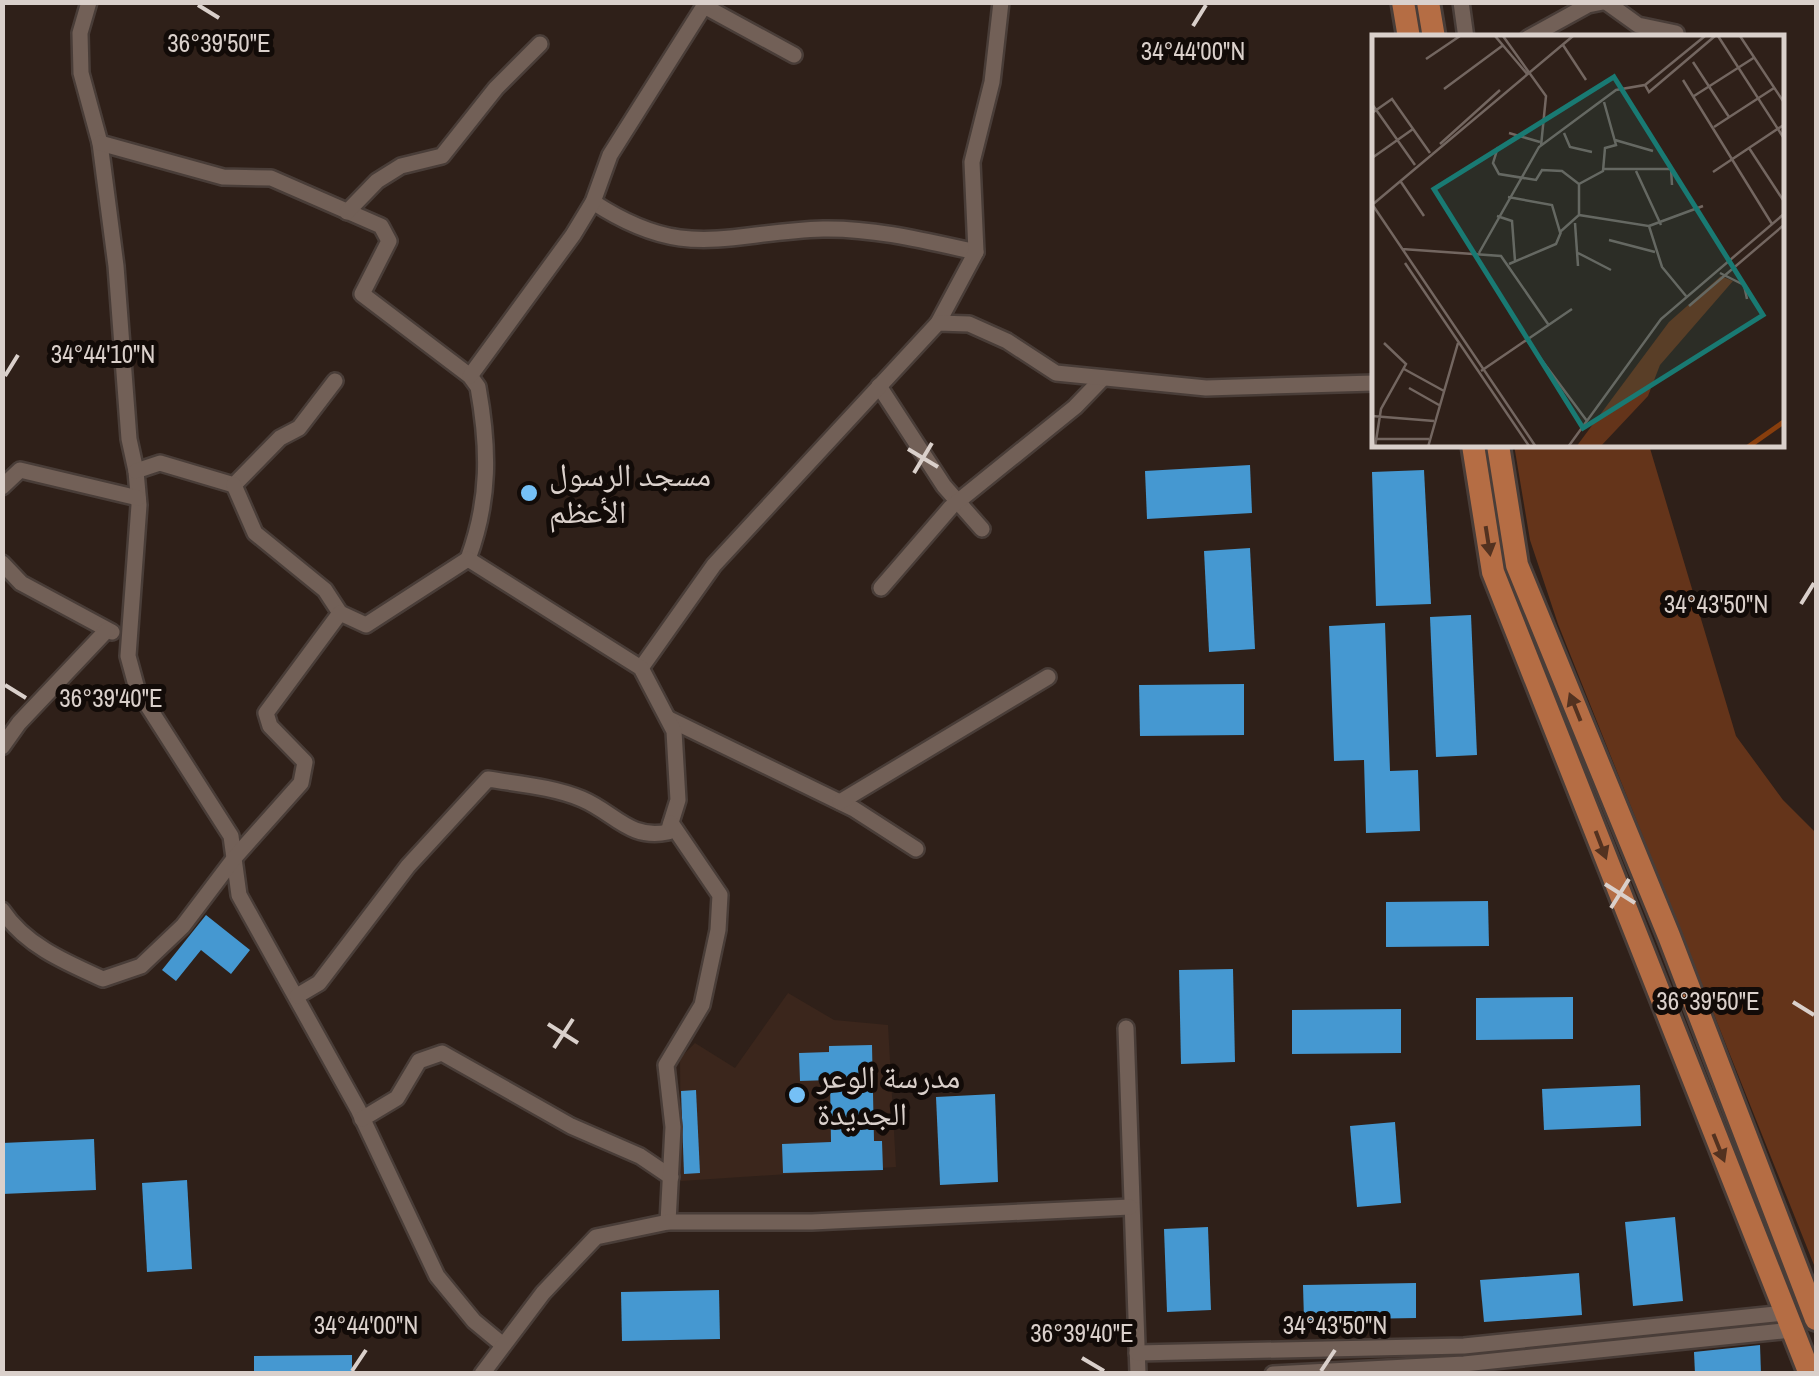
<svg xmlns="http://www.w3.org/2000/svg" width="1819" height="1376" viewBox="0 0 1819 1376" font-family="'Archivo Narrow','Noto Naskh Arabic',sans-serif">
	<rect width="100%" height="100%" fill="#2f2019"/>
	<!-- built -->
	<polygon fill="#3b261c" points="788,993 834,1020 888,1025 896,1167 681,1181 680,1058 695,1043 735,1068"/>
	<!-- green -->
	<polygon fill="#64341a" points="1514,445 1649,445 1736,736 1783,800 1816,833 1816,1270 1558,624 1530,540"/>
	<!-- building -->
	<g fill="#4598d1">
		<polygon points="1250,465 1252,513 1147,519 1145,471"/>
		<polygon points="1424,470 1431,604 1376,606 1372,472"/>
		<polygon points="1250,548 1255,649 1209,652 1204,551"/>
		<polygon points="1471,615 1477,755 1436,757 1430,617"/>
		<polygon points="1385,623 1390,771 1418,770 1420,831 1366,833 1364,760 1334,761 1329,626"/>
		<polygon points="1244,684 1244,735 1140,736 1139,685"/>
		<polygon points="1488,901 1489,946 1386,947 1386,902"/>
		<polygon points="206,915 250,950 231,974 201,950 176,981 162,970"/>
		<polygon points="1233,969 1235,1062 1181,1064 1179,970"/>
		<polygon points="1573,997 1573,1039 1476,1040 1476,998"/>
		<polygon points="1401,1009 1401,1053 1292,1054 1292,1010"/>
		<polygon points="872,1045 874,1141 882,1141 883,1170 783,1173 782,1144 831,1142 830,1080 800,1081 799,1053 829,1052 829,1046"/>
		<polygon points="1640,1085 1641,1126 1544,1130 1542,1089"/>
		<polygon points="696,1090 700,1173 684,1174 681,1091"/>
		<polygon points="995,1094 998,1182 940,1185 936,1097"/>
		<polygon points="1395,1122 1401,1203 1357,1207 1350,1126"/>
		<polygon points="94,1139 96,1190 2,1194 2,1143"/>
		<polygon points="187,1180 192,1269 147,1272 142,1183"/>
		<polygon points="1675,1217 1683,1301 1633,1306 1625,1222"/>
		<polygon points="1208,1227 1211,1310 1167,1312 1164,1229"/>
		<polygon points="1579,1273 1582,1315 1484,1322 1480,1280"/>
		<polygon points="1416,1283 1416,1318 1304,1320 1303,1285"/>
		<polygon points="719,1290 720,1339 622,1341 621,1292"/>
		<polygon points="1760,1345 1761,1374 1695,1374 1694,1352"/>
		<polygon points="352,1355 352,1374 254,1374 254,1356"/>
	</g>
	<g fill="none" stroke-linecap="round" stroke-linejoin="round">
		<!-- street casing -->
		<g stroke="#493d38" stroke-width="20">
			<g id="street">
				<polyline points="89,2 80,33 81,73 100,143 116,266 129,439 136,471 139,505 128,656 137,689 231,836 239,895 358,1109 437,1276 474,1321 503,1345"/>
				<polyline points="1461,2 1466,38"/>
				<polyline points="1606,2 1638,25 1676,33"/>
				<polyline points="1528,38 1588,5 1603,2"/>
				<path d="M100 143 223 177 271 178 381 226 389 241 362 294 470 376 478 387C489 448 490 500 468 559"/>
				<path d="M593 202C686 263 726 232 823 229 874 228 926 241 976 252"/>
				<polyline points="347,212 377,181 401,166 442,156 496,88 540,44"/>
				<polyline points="938,323 976,252 972,162 992,82 1001,2"/>
				<polyline points="470,376 573,235 593,202 610,155 704,6 794,55"/>
				<polyline points="879,386 944,486 982,529"/>
				<polyline points="136,471 160,463 234,485 280,438 299,428 335,381"/>
				<polyline points="234,485 255,533 325,590 340,613"/>
				<polyline points="2,487 20,470 138,498"/>
				<polyline points="2,563 21,583 112,632"/>
				<polyline points="881,588 951,507 1075,407 1103,378"/>
				<polyline points="641,668 714,565 938,323 969,324 1007,341 1056,373 1206,388 1374,383"/>
				<polyline points="669,719 854,809 916,849"/>
				<polyline points="2,747 19,723 107,630"/>
				<polyline points="840,802 1048,677"/>
				<path d="M2 910C25 945 65 962 103 979L141 966 183 926 236 856 301 783 305 762 270 726 266 713 340 613 366 625 468 559 641 668 674 731 678 800 668 832C629 840 615 813 582 799 554 787 518 784 488 779L408 866 319 983 297 996"/>
				<polyline points="1126,1028 1138,1374"/>
				<polyline points="362,1119 397,1098 419,1061 442,1053 571,1126 640,1156 671,1177"/>
				<polyline points="668,1222 673,1127 666,1065 702,1005 718,930 720,895 671,823"/>
				<polyline points="1137,1353 1464,1346 1785,1313"/>
				<polyline points="482,1374 543,1293 596,1237 668,1222 812,1222 1130,1207"/>
				<polyline points="1273,1374 1464,1364 1792,1330"/>
			</g>
		</g>
		<!-- primary casing -->
		<g stroke="#493d38" stroke-width="28">
			<g id="primary">
				<polyline points="1403,2 1409,38"/>
				<polyline points="1428,2 1434,38"/>
				<polyline points="1473,445 1493,572 1810,1374"/>
				<polyline points="1498,445 1517,565 1669,936 1816,1319"/>
			</g>
		</g>
		<!-- street -->
		<use href="#street" stroke="#726057" stroke-width="15"/>
		<!-- primary -->
		<use href="#primary" stroke="#b56d44" stroke-width="22"/>
	</g>
	<!-- one-way arrows -->
	<defs><path id="oneway-solid" d="M-6-.8H1V-3.2L6.5 0L1 3.2V.8H-6Z" transform="scale(2.5)"/></defs>
	<g fill="#533220">
		<use href="#oneway-solid" transform="translate(1488 541) rotate(81)"/>
		<use href="#oneway-solid" transform="translate(1575 707) rotate(-112)"/>
		<use href="#oneway-solid" transform="translate(1601 845) rotate(69)"/>
		<use href="#oneway-solid" transform="translate(1719 1148) rotate(68)"/>
	</g>
	<!-- ticks -->
	<path fill="none" stroke="#dad0cb" stroke-width="4" d="M198 5 219 18M1193 26 1206 5M5 376 18 355M908 449 938 467M914 473 932 443M1801 604 1814 583M5 685 26 698M1605 884 1635 903M1611 908 1629 879M1793 1002 1814 1015M548 1024 578 1043M554 1048 573 1019M1082 1358 1104 1371M352 1371 366 1350M1321 1371 1335 1350"/>
	<!-- markers -->
	<g fill="#75c0f6" stroke="#120b08" stroke-width="4">
		<circle cx="529" cy="493" r="10"/>
		<circle cx="797" cy="1095" r="10"/>
	</g>
	<g text-anchor="middle" stroke-width="10" stroke-linejoin="round" paint-order="stroke">
		<!-- poi labels -->
		<g font-size="32" fill="#dad0cb" stroke="#120b08" text-anchor="start">
			<text x="549" y="486">مسجد الرسول<tspan x="549" dy="37">الأعظم</tspan></text>
			<text x="817" y="1088">مدرسة الوعر<tspan x="817" dy="37">الجديدة</tspan></text>
		</g>
	</g>
	<!-- overview -->
	<g transform="translate(1372 35)">
		<rect width="412" height="412" fill="#2f2019"/>
		<path d="M349 241 361 246 288 330 276 361 228 412H204L297 287Z" fill="#64341a"/>
		<path fill="none" stroke="#883e0d" stroke-width="5" d="M376 412 413 386"/>
		<path fill="none" stroke="#736660" stroke-width="2.5" d="M123 1 156 40M131 1 174 61 169 111M346 1 413 105M368 1 413 69M191 10 214 45M54 24 88 1M321 27 357 82M311 45 400 189M273 50 333 1M72 54 130 11M322 61 383 22M0 69 43 130M0 78 20 64 58 118M342 92 402 53M137 98 168 107M192 98 198 112 220 117M243 105 281 116M68 109 128 55M126 112 121 128 127 139 164 145 170 135 190 136 207 149V180L188 197 180 170 136 162M377 113 413 168M0 123 41 94M231 134H299L300 150M264 136 289 190M341 137 413 89M29 147 52 181M207 149 231 136 233 113 244 110 232 67M0 169 164 412M0 170 201 1M207 180 277 191 290 232 314 261M125 181 140 186 143 226M203 188 206 231M277 191 331 171M237 205 283 217M30 214 129 221 176 289M107 218 167 112 244 55 273 50 277 57 343 1M206 218 239 235M33 228 157 411M137 229 184 209 189 197M348 238 372 250 375 264M317 271 413 189M154 304 215 386M32 334 72 356M109 336 200 274M37 353 67 370M0 381 62 386M3 404H57M3 412 9 374 34 329 12 308M56 412 86 308M196 412 289 284 413 178"/>
		<path fill="#197a73" fill-opacity="0.15" stroke="#197a73" stroke-width="5" d="M242 42 391 280 211 393 62 154Z"/>
		<rect width="412" height="412" fill="none" stroke="#dad0cb" stroke-width="5"/>
	</g>
	<g font-size="25" text-anchor="middle" fill="#dad0cb" stroke="#120b08" stroke-width="10" stroke-linejoin="round" paint-order="stroke">
		<text x="219" y="52">36°39'50"E</text>
		<text x="1193" y="60">34°44'00"N</text>
		<text x="103" y="363">34°44'10"N</text>
		<text x="1716" y="613">34°43'50"N</text>
		<text x="111" y="707">36°39'40"E</text>
		<text x="1708" y="1010">36°39'50"E</text>
		<text x="366" y="1334">34°44'00"N</text>
		<text x="1335" y="1334">34°43'50"N</text>
		<text x="1082" y="1342">36°39'40"E</text>
	</g>
	<!-- border -->
	<rect width="1819" height="1376" fill="none" stroke="#dad0cb" stroke-width="10"/>
</svg>
